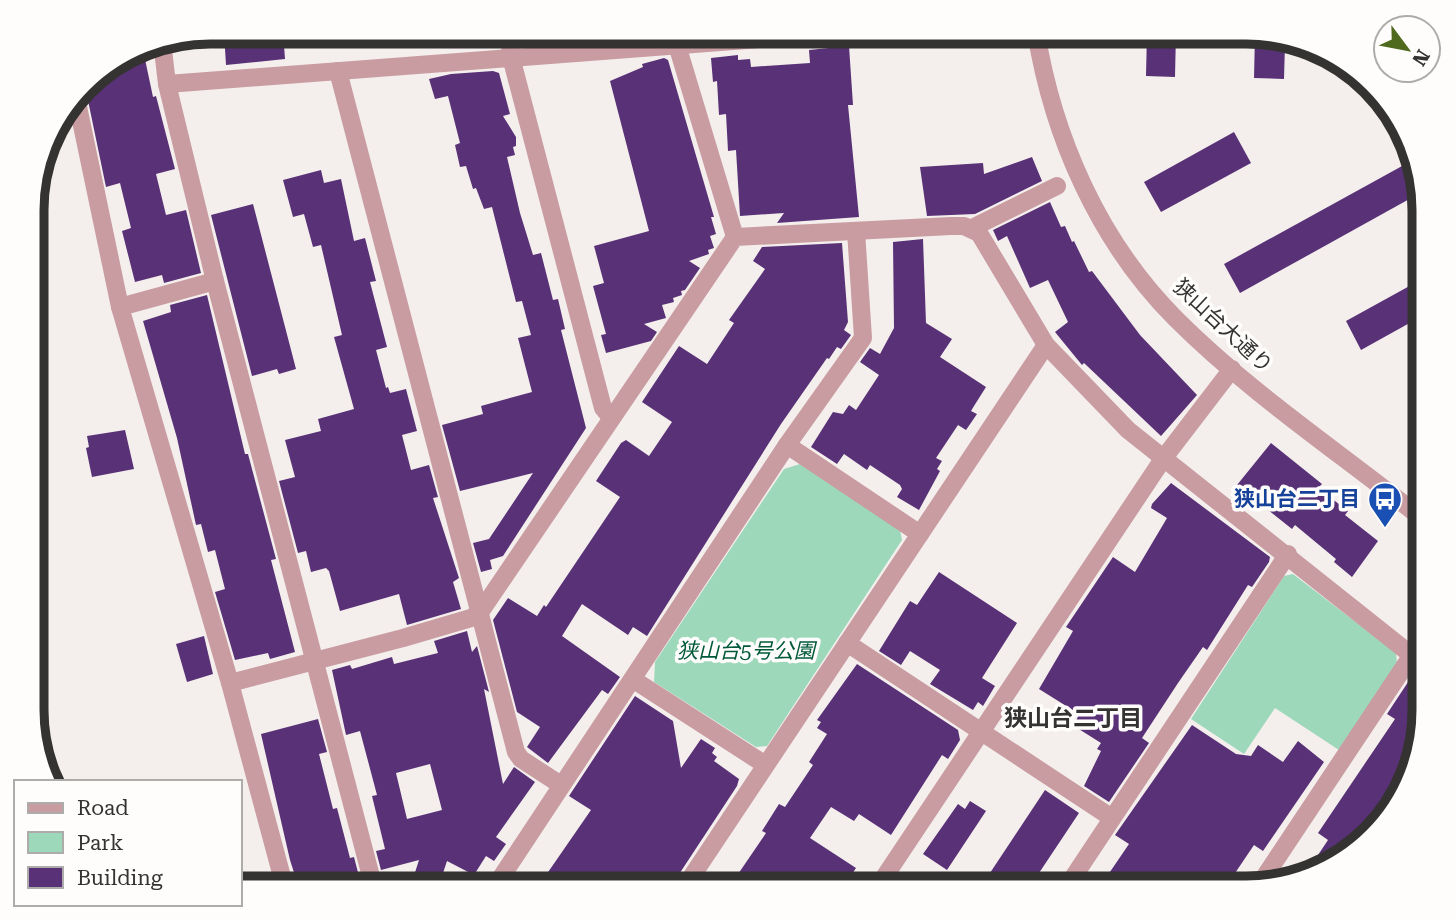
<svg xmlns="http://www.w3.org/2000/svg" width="1456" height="920" viewBox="0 0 1456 920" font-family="'Roboto Serif','Noto Sans JP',serif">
	<rect width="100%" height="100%" fill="#f4efed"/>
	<!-- green -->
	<g fill="#9ed8bb">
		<polygon points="800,464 900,530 902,540 767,746 756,747 654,682 655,662 784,469"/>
		<polygon points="1293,574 1396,653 1397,663 1339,750 1275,708 1244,754 1191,719 1284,576"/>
	</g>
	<!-- building -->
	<g fill="#593177" fill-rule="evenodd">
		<polygon points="224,32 283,32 285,59 226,65"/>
		<polygon points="1147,32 1176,32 1175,77 1146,76"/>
		<polygon points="1255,34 1285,43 1284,79 1254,78"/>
		<polygon points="142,45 153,97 156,96 175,169 156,174 166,215 186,210 201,273 164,283 162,275 135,282 122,231 131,228 120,183 106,187 85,86 92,76"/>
		<polygon points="849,46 853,105 848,105 859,217 777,223 784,213 740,216 736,150 728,151 726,114 719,115 717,81 713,82 711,58 738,55 738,60 750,59 751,67 810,63 809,50"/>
		<polygon points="664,58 668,60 714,217 711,217 716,234 710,236 714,248 708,250 709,254 689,261 700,268 685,290 681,291 682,295 673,298 674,302 662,305 666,318 644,324 657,332 651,341 606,353 601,335 606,334 593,286 604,283 594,246 649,231 610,81 643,67 642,64"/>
		<polygon points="493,71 499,73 510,114 503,116 516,137 516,146 513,147 515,155 507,157 520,213 533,255 541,253 553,300 558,299 565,329 561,330 586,428 503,556 490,560 492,569 481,572 473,543 489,539 533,473 460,491 442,425 483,414 481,406 532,392 518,338 531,335 522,301 516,302 492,207 484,209 476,188 473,189 466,166 460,167 455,145 460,143 448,96 435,99 429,79 451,74"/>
		<polygon points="1234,132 1251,163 1161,212 1144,182"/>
		<polygon points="1032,157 1042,181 975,214 927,216 920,167 983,163 984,174"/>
		<polygon points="1413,160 1422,192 1240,293 1224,264"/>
		<polygon points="321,170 324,183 341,179 354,241 365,238 376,281 370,282 387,347 376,350 386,388 388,387 390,393 406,389 417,431 402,435 411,470 429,465 438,497 433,498 459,578 453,582 461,609 407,625 399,594 340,611 329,571 326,568 311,572 306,551 298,553 279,481 295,477 285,440 321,431 318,419 354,409 334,337 342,335 321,245 313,247 304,214 293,217 283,180"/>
		<polygon points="1050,202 1061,227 1065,226 1072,242 1074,241 1089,272 1092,271 1140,335 1197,395 1161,436 1084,363 1082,365 1055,332 1068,322 1048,280 1030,288 1007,236 998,241 993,230"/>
		<polygon points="253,204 296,369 279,374 277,369 252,376 211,215"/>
		<polygon points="923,239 926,323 952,339 940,357 986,387 974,406 971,411 977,414 966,430 958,425 936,458 942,461 937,469 940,471 919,510 897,497 902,489 900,485 870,465 867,470 844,454 837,464 811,447 833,412 843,414 849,405 856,410 879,375 860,362 870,348 880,354 894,328 893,242"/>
		<polygon points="842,243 848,322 844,330 851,335 841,349 837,347 829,359 827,358 781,424 647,636 633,627 628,635 582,604 562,636 620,677 608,694 602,690 548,763 527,747 540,727 517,712 493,620 508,598 537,616 544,605 546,607 620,497 596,481 621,443 626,440 649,456 672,422 642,402 679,346 707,364 734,323 729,320 765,269 753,261 762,247"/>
		<polygon points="1424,278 1424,315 1361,350 1346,321"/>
		<polygon points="207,295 245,454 248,454 276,559 271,560 295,652 270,659 268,653 235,660 215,592 225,589 215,550 208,552 201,524 196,525 177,438 143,321 171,312 170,305"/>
		<polygon points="125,430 134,469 92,477 86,448 89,447 87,436"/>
		<polygon points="1271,443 1322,484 1318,488 1348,511 1345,515 1378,541 1352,577 1334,562 1336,559 1295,525 1292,529 1237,485"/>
		<polygon points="1171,483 1270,557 1269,562 1252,587 1248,585 1207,650 1203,647 1178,683 1142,738 1149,743 1109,802 1084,786 1101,751 1097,749 1101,743 1074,726 1079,714 1039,689 1073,631 1066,627 1113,557 1135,572 1167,518 1151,508 1152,504"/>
		<polygon points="939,572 1017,623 982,678 995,686 983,706 978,702 973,710 930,684 940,670 910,651 901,665 879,651 910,601 917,605"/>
		<path d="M467 631 472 652 477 646 489 692 484 689 503 784 514 767 535 782 496 837 506 844 494 861 486 856 474 875 447 861 438 888H410L419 860 381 870 376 851 385 849 372 796 377 795 360 731 346 735 332 670 350 665 352 669 392 657 394 664 438 653 434 641ZM430 764 442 810 407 819 396 773Z"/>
		<polygon points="204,636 213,674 187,682 176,644"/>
		<polygon points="857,664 958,730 960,740 948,759 942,755 891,835 859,814 854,821 831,807 810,838 856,868 850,877 866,888 746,888 734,880 766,833 762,831 779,804 785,807 813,765 809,762 827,734 817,728 821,722 817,720"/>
		<polygon points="1412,676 1424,684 1424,721 1395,809 1335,864 1306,873 1328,840 1318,833 1395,719 1387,714"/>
		<polygon points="635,696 673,721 681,768 701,739 715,748 712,753 717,757 714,761 739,779 737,786 670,888 559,888 544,878 591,810 569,796"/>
		<polygon points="318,719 327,752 319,754 333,809 337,808 350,858 354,857 362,888 299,888 290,860 261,734"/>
		<polygon points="1192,725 1236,754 1251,756 1258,745 1283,762 1298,741 1324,762 1263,851 1254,845 1225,888 1099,888 1129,844 1115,835"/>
		<polygon points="1045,790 1079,813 1029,888 980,888"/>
		<polygon points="970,801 986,811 947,870 923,854 958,804 965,809"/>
	</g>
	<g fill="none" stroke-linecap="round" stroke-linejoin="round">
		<!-- minor -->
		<g stroke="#c99ca1" stroke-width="18">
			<polyline points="509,32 511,57 603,408 611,418"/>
			<polyline points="162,41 167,84 215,281 374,888"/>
			<polyline points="677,45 735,237"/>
			<polyline points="338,71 516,752 521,759 561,785"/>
			<polyline points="76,97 120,307 230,683 285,888"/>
			<polyline points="972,228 1057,186"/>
			<polyline points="120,307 215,281"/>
			<polyline points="787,445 920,534"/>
			<polyline points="847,643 1112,818"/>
			<polyline points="634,680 764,764"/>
			<polyline points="230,683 403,638 471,618 481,611 735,237 951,226 964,226 979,233 1046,345 1128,430 1424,665"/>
			<polyline points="494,888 787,445 863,338 856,231"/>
			<polyline points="684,888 1046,345"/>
			<polyline points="877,888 1163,459 1232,369"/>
			<polyline points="1066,888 1288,554"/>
			<polyline points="1257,888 1412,655"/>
		</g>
		<!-- tertiary -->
		<g stroke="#c99ca1" stroke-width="18">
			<path d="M1036 32C1053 137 1099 242 1176 319 1251 394 1342 454 1424 520"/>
			<polyline points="167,84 854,32"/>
		</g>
	</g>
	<!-- icons -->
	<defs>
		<g id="bus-pin" transform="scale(1.75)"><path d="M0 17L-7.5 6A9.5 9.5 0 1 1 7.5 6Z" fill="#1a4fb4" stroke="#fffdfc"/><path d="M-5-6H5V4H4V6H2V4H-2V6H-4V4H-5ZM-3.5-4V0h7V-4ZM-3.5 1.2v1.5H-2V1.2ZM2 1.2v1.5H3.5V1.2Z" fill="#fff"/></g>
	</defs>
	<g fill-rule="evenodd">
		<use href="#bus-pin" x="1385" y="499"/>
	</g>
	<g text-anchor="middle" stroke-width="7" stroke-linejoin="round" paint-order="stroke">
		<!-- street labels -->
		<g font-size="21" fill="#353332" stroke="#fffdfc">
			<text transform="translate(1223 326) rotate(43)" y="7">狭山台大通り</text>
		</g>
		<!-- transit labels -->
		<g font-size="21" font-weight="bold" fill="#164399" stroke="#fffdfc" text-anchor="end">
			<text x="1360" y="506">狭山台二丁目</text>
		</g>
		<!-- park labels -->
		<g font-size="21" font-style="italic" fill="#00593b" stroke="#fffdfc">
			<text x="746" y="658">狭山台5号公園</text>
		</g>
		<!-- neighbourhood labels -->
		<g font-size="23" font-weight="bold" fill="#353332" stroke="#fffdfc">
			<text x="1073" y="726">狭山台二丁目</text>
		</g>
	</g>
	<!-- crop -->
	<path d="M0 0H1456V920H0ZM210 44H1246A166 166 0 0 1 1412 210V710A166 166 0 0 1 1246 876H210A166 166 0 0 1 44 710V210A166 166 0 0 1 210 44Z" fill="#fffdfc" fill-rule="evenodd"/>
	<path fill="none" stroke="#353332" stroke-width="9" d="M210 44H1246A166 166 0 0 1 1412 210V710A166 166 0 0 1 1246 876H210A166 166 0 0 1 44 710V210A166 166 0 0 1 210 44Z"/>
	<!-- legend -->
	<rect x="14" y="780" width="228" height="126" fill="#fffdfc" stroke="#aeacab" stroke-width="2"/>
	<rect x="28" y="803" width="35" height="10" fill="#c99ca1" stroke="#aeacab" stroke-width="2"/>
	<text x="77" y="815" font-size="21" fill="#353332">Road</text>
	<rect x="28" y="832" width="35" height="21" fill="#9ed8bb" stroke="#aeacab" stroke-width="2"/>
	<text x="77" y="850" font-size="21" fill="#353332">Park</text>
	<rect x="28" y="867" width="35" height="21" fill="#593177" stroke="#aeacab" stroke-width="2"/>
	<text x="77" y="885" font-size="21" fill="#353332">Building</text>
	<!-- north arrow -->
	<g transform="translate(1407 49) rotate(122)"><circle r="33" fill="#fffdfc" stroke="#aeacab" stroke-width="2"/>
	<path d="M0-5L12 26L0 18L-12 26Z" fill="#4f6a1c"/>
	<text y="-10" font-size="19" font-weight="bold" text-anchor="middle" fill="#353332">N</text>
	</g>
</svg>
